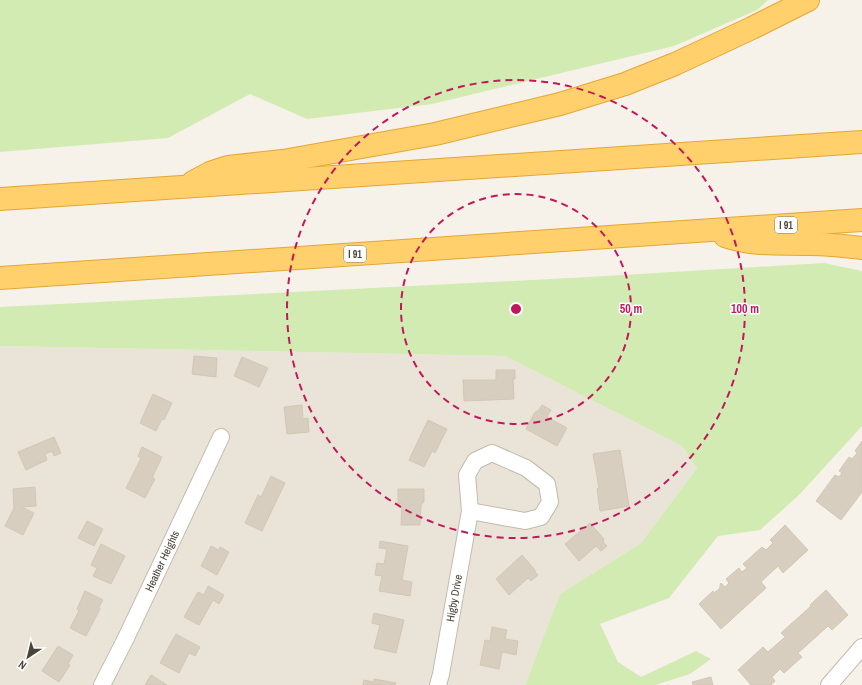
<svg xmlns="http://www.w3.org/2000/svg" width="862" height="685" viewBox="0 0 862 685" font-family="'Archivo Narrow',sans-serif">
	<rect width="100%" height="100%" fill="#f6f2ea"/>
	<!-- residential -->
	<polygon fill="#eae4d8" points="0,346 505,356 682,446 697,468 641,543 560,594 525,685 0,685"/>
	<!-- green -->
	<g fill="#d1ebb2">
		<polygon points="0,0 768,0 757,10 674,46 432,104 307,119 250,94 168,138 0,152"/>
		<polygon points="824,263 862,271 862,426 799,495 760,530 718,536 669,598 600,624 618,662 641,677 696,651 711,659 690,674 655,685 525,685 560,594 641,543 697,468 682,446 505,356 0,346 0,307 589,277"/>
	</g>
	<!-- building -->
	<g fill="#d8cebf" stroke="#d3c7b2">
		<polygon points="194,356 217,358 216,377 192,374"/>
		<polygon points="242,357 268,368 259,387 234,376"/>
		<polygon points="496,370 515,370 515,379 513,379 514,399 464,401 463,380 496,380"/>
		<polygon points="153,394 172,403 164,420 162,419 156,431 140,423"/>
		<polygon points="302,405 303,419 308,418 309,432 287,434 284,407"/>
		<polygon points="542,405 551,410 547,417 567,428 557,446 526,429 535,412 538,411"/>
		<polygon points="428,420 447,429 435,453 432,451 424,467 409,460"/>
		<polygon points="54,437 61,453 54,456 52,451 45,454 47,460 26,470 18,452"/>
		<polygon points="862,441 862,492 841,520 816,501 835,475 839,477 842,473 839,471 849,457 852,459 857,453 855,451"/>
		<polygon points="142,447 162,457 152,478 155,479 145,498 126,488 141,458 138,456"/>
		<polygon points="620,450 629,506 600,511 597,489 599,488 593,454"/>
		<polygon points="271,476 285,483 262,531 245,523 258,495 261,497"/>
		<polygon points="35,487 36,506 22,507 34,513 23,535 5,526 14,508 13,489"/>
		<polygon points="398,489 424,489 424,502 421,505 420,525 401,525 402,504 398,504"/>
		<polygon points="87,521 103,529 94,546 78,538"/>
		<polygon points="590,523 604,539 603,542 607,546 601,551 596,546 579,561 565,544"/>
		<polygon points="785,525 808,550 783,573 778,566 761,582 766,588 721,629 699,604 713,591 714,593 720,588 720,585 721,583 725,587 729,583 726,579 739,568 742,572 747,568 743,564 762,547 766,550 773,543 770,540"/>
		<polygon points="380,541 408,546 402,580 412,582 410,596 379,591 382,576 375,575 377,563 384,564 387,549 379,548"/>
		<polygon points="101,544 125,556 111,584 93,576 97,568 91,565"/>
		<polygon points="211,546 219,550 220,547 229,552 217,575 201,566"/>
		<polygon points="522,555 535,570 535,572 538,575 531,581 528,578 509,595 496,579"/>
		<polygon points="208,586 224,595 219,604 213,600 199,625 184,617 198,592 204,595"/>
		<polygon points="826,590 848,615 832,630 828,626 798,653 802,657 784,673 780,669 772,677 775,681 771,685 751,685 738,670 763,647 768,652 785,637 781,633 811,606 810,605"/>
		<polygon points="85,591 103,600 99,607 100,609 86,636 70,628 79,611 77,609"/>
		<polygon points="374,613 404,620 396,653 374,648 380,625 372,623"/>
		<polygon points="492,627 507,630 505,639 518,641 516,655 502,652 499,669 480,665 485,640 490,641"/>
		<polygon points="176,634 200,647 195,656 189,653 179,673 160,663"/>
		<polygon points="58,646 73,655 68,664 70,665 59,682 42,671"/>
		<polygon points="151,675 167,685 145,685"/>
		<polygon points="711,677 713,685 693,685 692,682"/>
		<polygon points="374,679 396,683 395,685 363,685 364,680 374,682"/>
	</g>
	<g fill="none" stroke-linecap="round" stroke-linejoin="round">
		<!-- street casing -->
		<g stroke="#c2baac" stroke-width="18">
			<g id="street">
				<polyline points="102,685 126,638 221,437"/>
				<polyline points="438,685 441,674 470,511 467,475 475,461 492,453 526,468 547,484 550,502 541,517 525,521 470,511"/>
				<polyline points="829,685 862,647"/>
			</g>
		</g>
		<!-- highway casing -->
		<g stroke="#e5a635" stroke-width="24">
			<g id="highway">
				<polyline points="193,182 210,173 228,167 283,161 435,134 560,104 625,84 675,64 752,28 808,0"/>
				<polyline points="0,199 862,142"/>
				<path d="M725 236C755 246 779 243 809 244 827 244 845 246 862 248"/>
				<polyline points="0,278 862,220"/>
			</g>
		</g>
		<!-- street -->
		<use href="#street" stroke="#fff" stroke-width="16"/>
		<!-- highway -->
		<use href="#highway" stroke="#ffd06c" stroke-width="22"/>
	</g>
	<!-- distance rings -->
	<g fill="none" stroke="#c2185b" stroke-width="2" stroke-dasharray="7 5">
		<circle cx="516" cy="309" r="115"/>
		<circle cx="516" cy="309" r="229"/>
	</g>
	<g text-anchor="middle" stroke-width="3" stroke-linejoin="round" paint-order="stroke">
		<!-- shield labels -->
		<g fill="#fff" stroke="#807b74" stroke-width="1">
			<rect x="775" y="217" width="22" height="16" rx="3"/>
			<rect x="344" y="246" width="22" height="16" rx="3"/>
		</g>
		<g font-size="10" font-weight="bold" fill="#4a4338">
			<text x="786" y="229">I 91</text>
			<text x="355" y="258">I 91</text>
		</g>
		<!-- street labels -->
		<g font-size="11" fill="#4a4338" stroke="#fff">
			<text transform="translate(162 561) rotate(-65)" y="4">Heather Heights</text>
			<text transform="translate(454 598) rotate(-80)" y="4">Higby Drive</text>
		</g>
	</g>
	<circle cx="516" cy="309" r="6" fill="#c2185b" stroke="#fff" stroke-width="2"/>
	<g font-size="12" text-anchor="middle" font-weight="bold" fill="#c2185b" stroke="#fff" stroke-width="3" stroke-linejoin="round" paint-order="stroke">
		<text x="631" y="313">50 m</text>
		<text x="745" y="313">100 m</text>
	</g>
	<!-- north arrow -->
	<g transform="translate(28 657) rotate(215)" stroke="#ffffff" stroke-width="3" paint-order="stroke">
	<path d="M0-3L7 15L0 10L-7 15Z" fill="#4a4338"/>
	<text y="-6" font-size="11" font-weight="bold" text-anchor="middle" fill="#4a4338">N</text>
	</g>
</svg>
